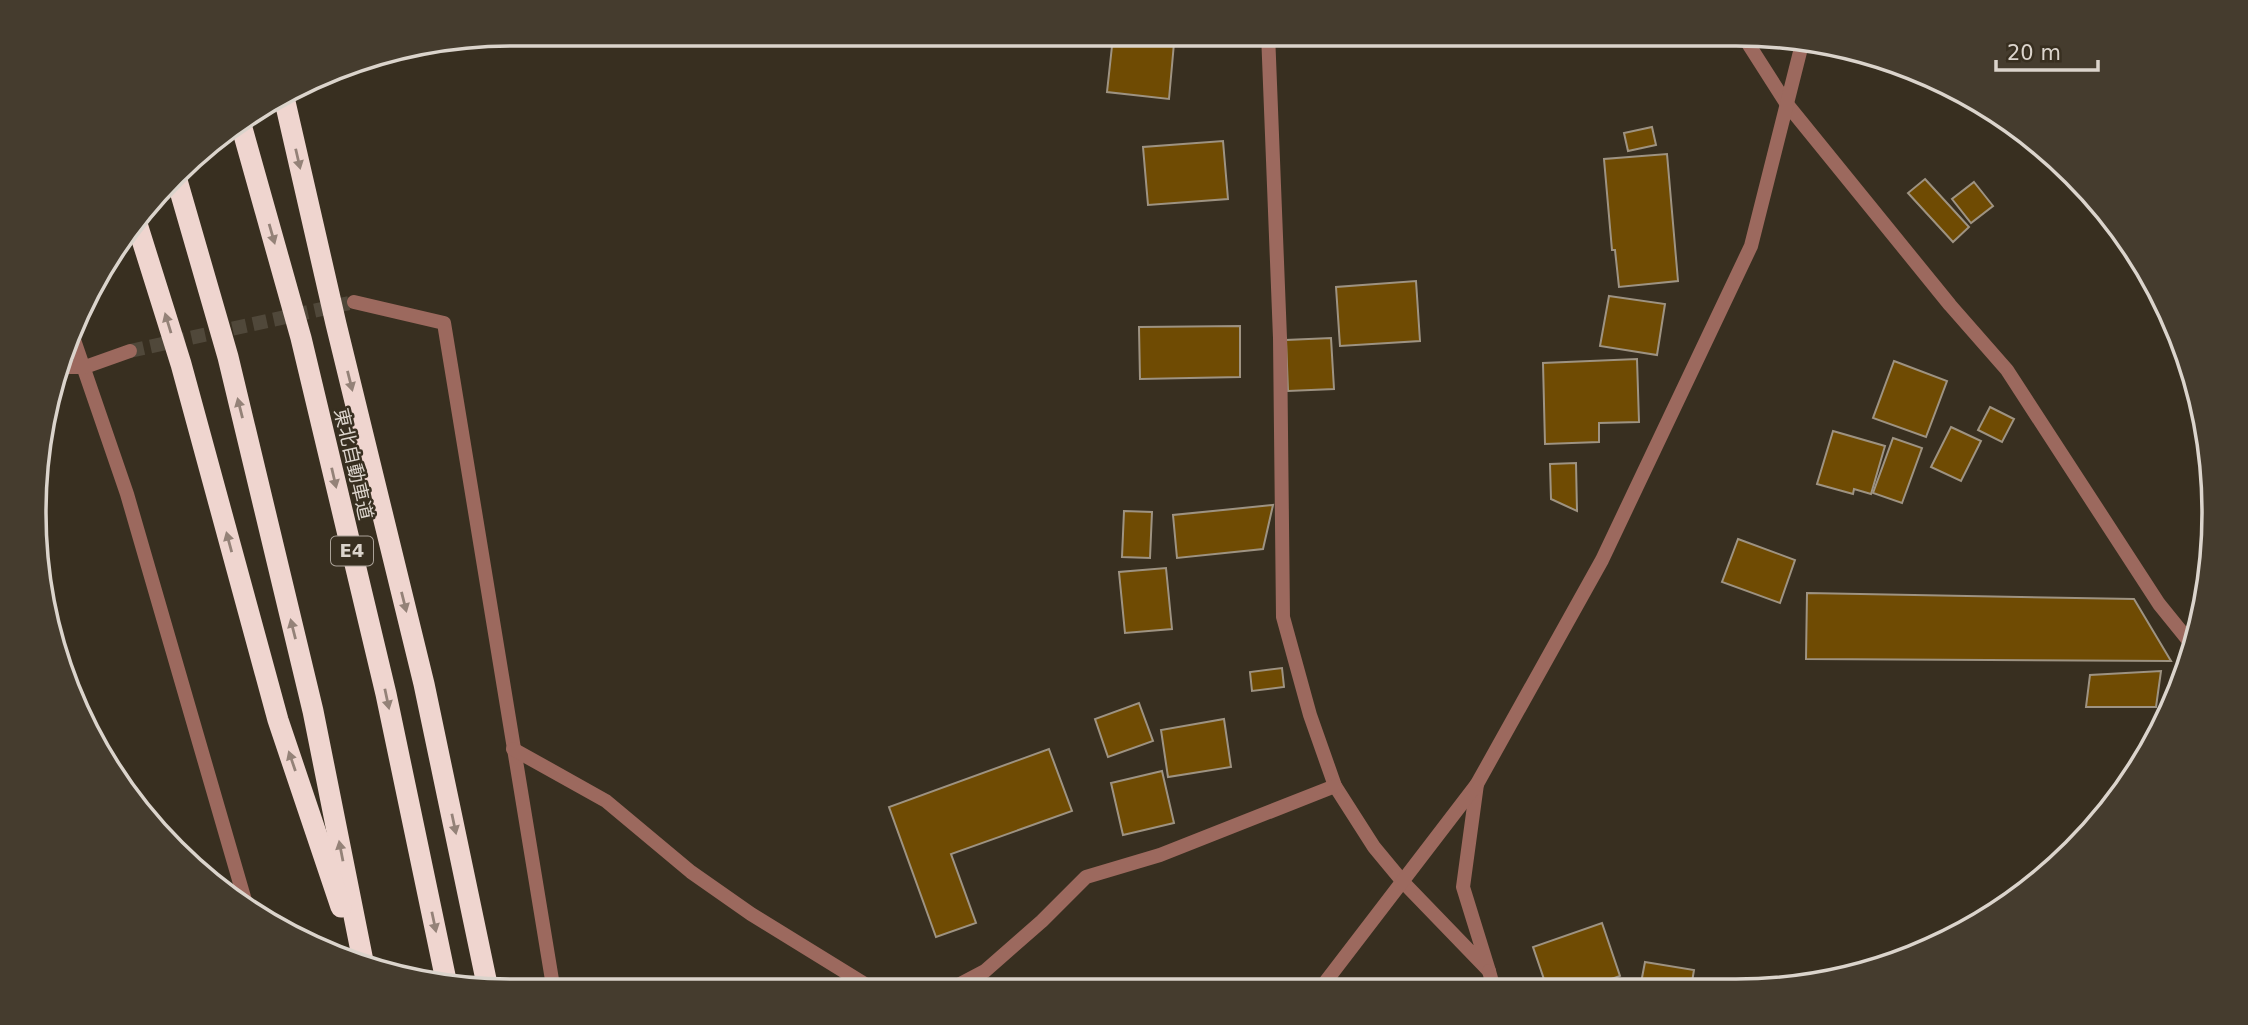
<svg xmlns="http://www.w3.org/2000/svg" width="2248" height="1025" viewBox="0 0 2248 1025" font-family="'DejaVu Sans','Noto Sans JP',sans-serif">
	<rect width="100%" height="100%" fill="#382f20"/>
	<!-- building -->
	<g fill="#6f4b03" stroke="#9e9382" stroke-width="2">
		<polygon points="1279,33 1308,33 1309,38 1279,40"/>
		<polygon points="1113,37 1174,43 1169,99 1107,92"/>
		<polygon points="1652,127 1656,145 1628,151 1624,133"/>
		<polygon points="1223,141 1228,199 1148,205 1143,147"/>
		<polygon points="1667,154 1678,281 1619,287 1615,250 1612,250 1604,159"/>
		<polygon points="1925,179 1969,227 1953,242 1908,193"/>
		<polygon points="1974,182 1993,206 1971,223 1952,199"/>
		<polygon points="1416,281 1420,341 1340,346 1336,287"/>
		<polygon points="1609,296 1665,304 1657,355 1600,346"/>
		<polygon points="1240,326 1240,377 1140,379 1139,327"/>
		<polygon points="1331,338 1334,389 1288,391 1286,340"/>
		<polygon points="1637,359 1639,422 1599,423 1599,442 1545,444 1543,363"/>
		<polygon points="1894,361 1947,381 1926,437 1873,418"/>
		<polygon points="1990,407 2014,419 2002,442 1978,430"/>
		<polygon points="1951,427 1981,441 1961,481 1931,467"/>
		<polygon points="1833,431 1885,446 1871,494 1854,489 1853,494 1817,484"/>
		<polygon points="1893,438 1922,448 1902,503 1873,493"/>
		<polygon points="1576,463 1577,511 1551,499 1550,464"/>
		<polygon points="1273,505 1263,549 1177,558 1173,515"/>
		<polygon points="1124,511 1152,512 1150,558 1122,557"/>
		<polygon points="1738,539 1795,560 1780,603 1722,582"/>
		<polygon points="1166,568 1172,629 1125,633 1119,572"/>
		<polygon points="1807,593 2134,599 2171,661 1806,659"/>
		<polygon points="1282,668 1284,687 1252,691 1250,672"/>
		<polygon points="2161,671 2156,707 2086,707 2090,675"/>
		<polygon points="1139,703 1153,741 1108,757 1095,719"/>
		<polygon points="1224,719 1231,767 1168,777 1161,730"/>
		<polygon points="1049,749 1072,811 951,854 976,923 936,937 889,807"/>
		<polygon points="1162,771 1174,823 1123,835 1111,783"/>
		<polygon points="1602,923 1620,976 1586,988 1547,988 1533,947"/>
		<polygon points="1645,962 1694,970 1691,988 1640,988"/>
		<polygon points="1459,982 1462,989 1444,989"/>
	</g>
	<g fill="none" stroke-linecap="round" stroke-linejoin="round">
		<!-- minor-tunnel -->
		<polyline stroke="#50483a" stroke-width="14" stroke-dasharray="14 7" stroke-linecap="butt" points="130,351 354,302"/>
		<!-- minor -->
		<g stroke="#9c695e" stroke-width="14">
			<polyline points="1268,33 1280,338 1283,617 1310,715 1335,786 1374,847 1403,882 1489,971 1463,887 1477,784"/>
			<polyline points="1742,34 1786,103 1950,305 2007,370 2159,604 2193,646"/>
			<polyline points="354,302 444,323 554,992"/>
			<polyline points="73,337 127,494 246,904"/>
			<polyline points="62,367 85,367 130,351"/>
			<polyline points="513,749 606,801 691,872 751,914 876,991"/>
			<polyline points="1489,971 1494,989"/>
			<polyline points="1320,989 1477,784 1602,560 1751,246 1803,40"/>
			<polyline points="949,990 985,971 1042,921 1086,877 1160,855 1335,786"/>
		</g>
		<!-- motorway -->
		<g stroke="#efd5cf" stroke-width="21">
			<polyline points="283,93 336,324 424,684 488,989"/>
			<polyline points="240,121 301,338 386,694 447,985"/>
			<polyline points="176,177 228,357 313,711 364,966"/>
			<polyline points="137,224 181,364 278,720 341,907"/>
		</g>
	</g>
	<!-- one-way arrows -->
	<defs><path id="oneway-solid" d="M-6-.8H1V-3.2L6.5 0L1 3.2V.8H-6Z" transform="scale(1.75)"/></defs>
	<g fill="#948278">
		<use href="#oneway-solid" transform="translate(298 159) rotate(77)"/>
		<use href="#oneway-solid" transform="translate(272 234) rotate(74)"/>
		<use href="#oneway-solid" transform="translate(168 323) rotate(-107)"/>
		<use href="#oneway-solid" transform="translate(350 381) rotate(76)"/>
		<use href="#oneway-solid" transform="translate(240 408) rotate(-104)"/>
		<use href="#oneway-solid" transform="translate(334 478) rotate(77)"/>
		<use href="#oneway-solid" transform="translate(229 542) rotate(-105)"/>
		<use href="#oneway-solid" transform="translate(404 602) rotate(76)"/>
		<use href="#oneway-solid" transform="translate(293 629) rotate(-104)"/>
		<use href="#oneway-solid" transform="translate(387 699) rotate(78)"/>
		<use href="#oneway-solid" transform="translate(292 761) rotate(-109)"/>
		<use href="#oneway-solid" transform="translate(454 824) rotate(78)"/>
		<use href="#oneway-solid" transform="translate(341 851) rotate(-101)"/>
		<use href="#oneway-solid" transform="translate(434 922) rotate(78)"/>
	</g>
	<g text-anchor="middle" stroke-width="5" stroke-linejoin="round" paint-order="stroke">
		<!-- shield labels -->
		<rect fill="#382f20" stroke="#aaa298" stroke-width="2" x="331" y="536.5" width="42" height="29" rx="5"/>
		<g font-size="18" font-weight="bold" fill="#dbd4cc">
			<text x="352" y="557">E4</text>
		</g>
		<!-- street labels -->
		<g font-size="19" fill="#dbd4cc" stroke="#382f20">
			<text transform="translate(354 464) rotate(77)" y="7">東北自動車道</text>
		</g>
	</g>
	<!-- crop -->
	<path d="M0 0H2248V1025H0ZM512 46H1736A466 466 0 0 1 2202 512V513A466 466 0 0 1 1736 979H512A466 466 0 0 1 46 513V512A466 466 0 0 1 512 46Z" fill="#453c2e" fill-rule="evenodd"/>
	<path fill="none" stroke="#dbd4cc" stroke-width="3.5" d="M512 46H1736A466 466 0 0 1 2202 512V513A466 466 0 0 1 1736 979H512A466 466 0 0 1 46 513V512A466 466 0 0 1 512 46Z"/>
	<!-- scale -->
	<path d="M1996 60v10h102v-10" fill="none" stroke="#dbd4cc" stroke-width="3.5"/>
	<text x="2007" y="60" font-size="21" fill="#dbd4cc" stroke="#382f20" stroke-width="5" paint-order="stroke">20 m</text>
</svg>
